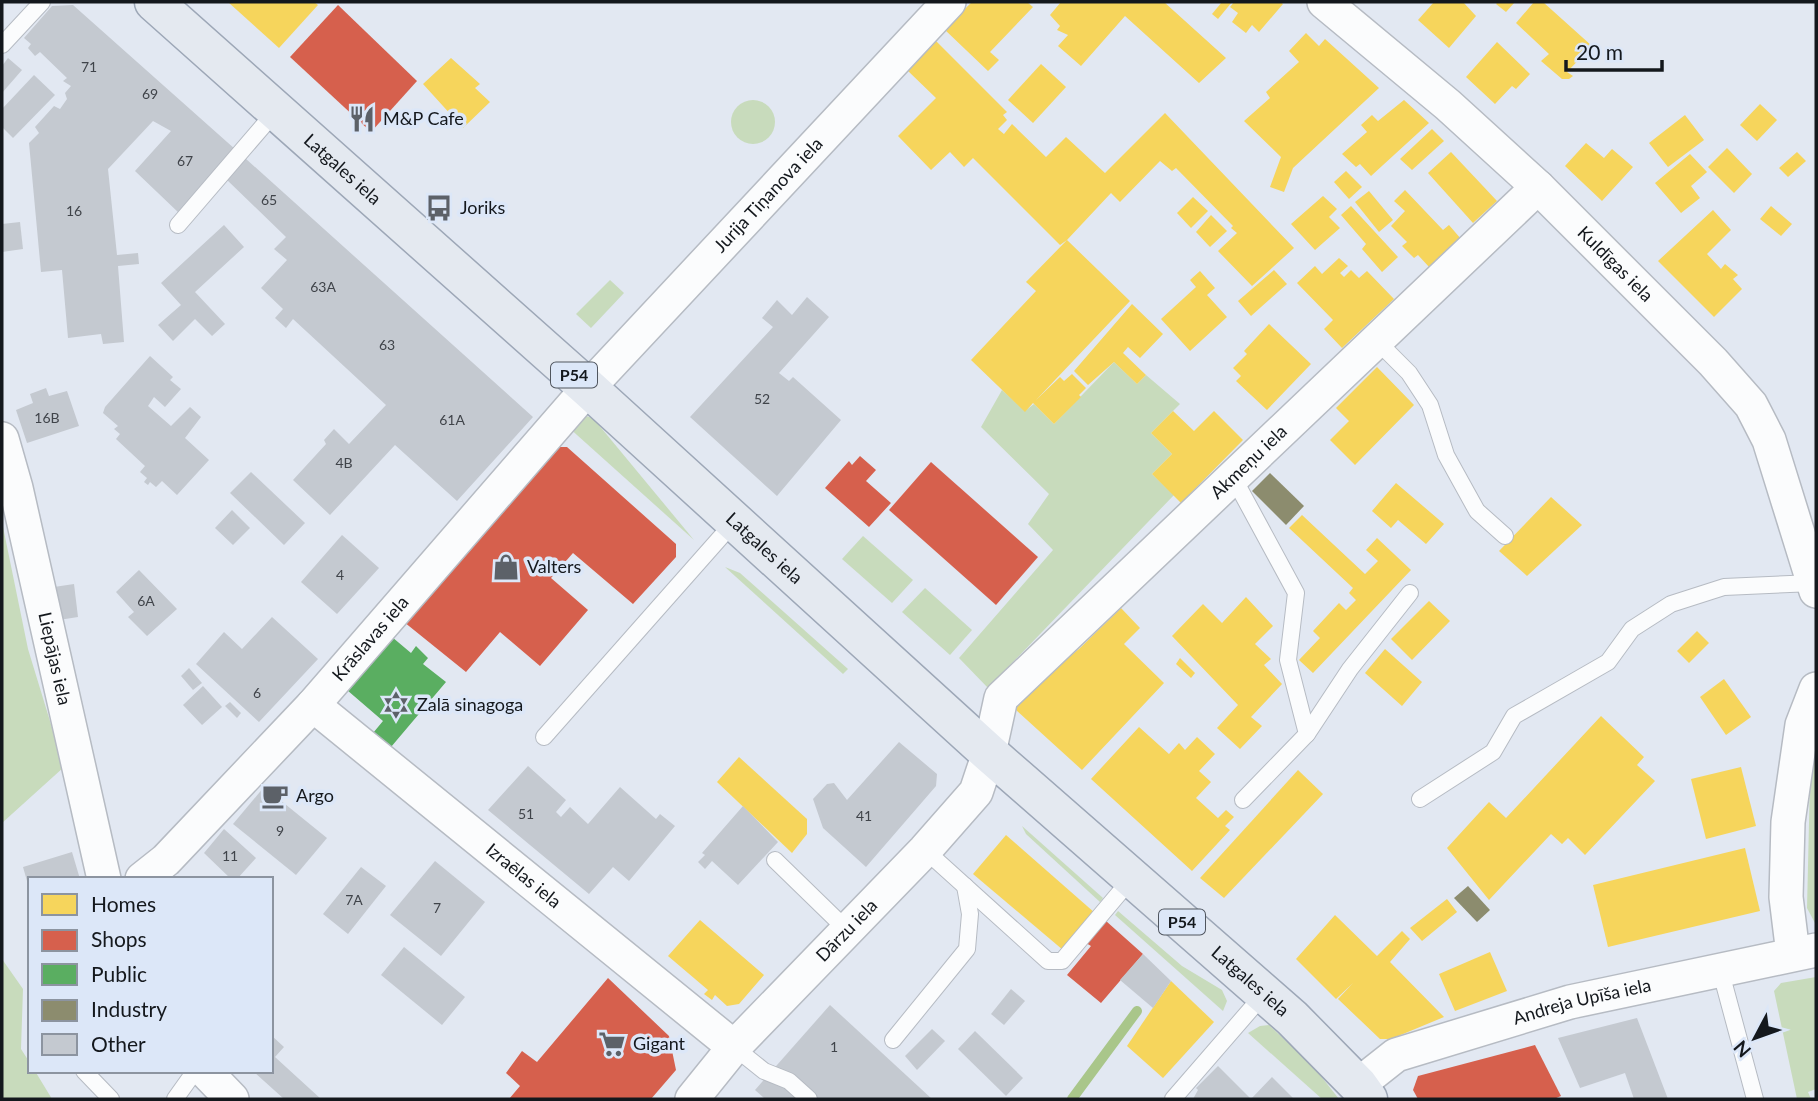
<svg xmlns="http://www.w3.org/2000/svg" width="1818" height="1101" viewBox="0 0 1818 1101" font-family="Lato,sans-serif">
	<rect width="100%" height="100%" fill="#e2e8f2"/>
	<!-- green -->
	<g fill="#c8dbbc">
		<circle cx="753" cy="122" r="22"/>
		<polygon points="610,280 624,293 591,328 576,314"/>
		<polygon points="1114,362 1137,384 1146,375 1180,404 1151,433 1172,454 1152,474 1174,495 988,688 959,658 1053,550 1028,524 1049,494 981,427 1002,390 1025,411 1034,404 1054,424"/>
		<polygon points="586,416 593,418 694,540 567,426"/>
		<polygon points="2,522 28,649 64,767 2,823"/>
		<polygon points="863,536 913,580 892,603 842,559"/>
		<polygon points="725,567 740,573 848,669 843,674"/>
		<polygon points="925,588 972,630 950,655 902,612"/>
		<polygon points="1816,736 1816,925 1807,908 1810,780"/>
		<polygon points="1022,826 1103,898 1100,902 1026,834"/>
		<polygon points="1118,911 1182,966 1222,990 1227,1001 1223,1011 1115,915"/>
		<polygon points="2,959 23,989 21,1049 30,1063 30,1071 35,1071 52,1099 2,1099"/>
		<polygon points="1816,977 1816,1089 1808,1092 1811,1099 1797,1099 1774,991 1781,983"/>
		<polygon points="1269,1025 1313,1066 1339,1099 1322,1099 1248,1033 1260,1026"/>
	</g>
	<!-- homes -->
	<g fill="#f6d55c">
		<polygon points="228,2 314,2 318,5 279,48"/>
		<polygon points="972,2 1027,2 1033,7 990,52 999,60 988,71 944,29"/>
		<polygon points="1061,2 1164,2 1226,58 1199,83 1125,16 1081,66 1058,46 1068,35 1057,30 1060,26 1050,15"/>
		<polygon points="1222,2 1232,2 1218,19 1212,14"/>
		<polygon points="1234,2 1280,2 1283,4 1259,32 1252,25 1246,33 1232,22 1238,13 1230,7"/>
		<polygon points="1434,2 1463,2 1476,16 1449,48 1418,20"/>
		<polygon points="1498,2 1515,2 1506,12 1496,4"/>
		<polygon points="1534,2 1543,2 1592,46 1567,72 1573,76 1569,79 1562,79 1541,61 1549,54 1516,23"/>
		<polygon points="1306,33 1319,46 1325,39 1379,88 1293,168 1284,192 1270,187 1281,157 1244,121 1270,98 1266,92 1299,62 1289,51"/>
		<polygon points="935,40 1007,112 1003,115 1007,120 998,129 1004,134 1012,124 1046,157 1066,137 1105,173 1165,113 1294,248 1252,286 1218,251 1237,233 1231,228 1233,226 1176,168 1172,171 1160,161 1120,202 1111,193 1067,240 1130,301 1036,400 1060,377 1064,381 1072,374 1086,388 1079,395 1081,397 1054,424 1033,403 1025,412 971,360 1036,291 1026,282 1067,240 1060,245 973,158 964,167 950,152 931,170 898,136 936,98 907,70"/>
		<polygon points="1497,42 1530,74 1516,89 1512,86 1495,104 1466,77"/>
		<polygon points="451,58 480,84 475,88 490,102 463,128 423,84"/>
		<polygon points="1041,64 1066,87 1033,123 1008,100"/>
		<polygon points="1404,100 1429,123 1371,176 1360,164 1356,167 1342,154 1367,132 1361,125 1372,115 1378,121"/>
		<polygon points="1760,104 1777,120 1757,141 1740,125"/>
		<polygon points="1685,115 1704,140 1668,167 1649,143"/>
		<polygon points="1432,129 1444,141 1412,170 1400,159"/>
		<polygon points="1586,143 1604,158 1612,149 1633,167 1602,201 1565,166"/>
		<polygon points="1727,148 1752,174 1734,193 1708,167"/>
		<polygon points="1451,152 1497,201 1473,223 1428,173"/>
		<polygon points="1797,152 1806,161 1788,177 1779,168"/>
		<polygon points="1690,154 1707,172 1691,186 1700,198 1681,213 1655,183"/>
		<polygon points="1346,171 1362,187 1349,199 1334,182"/>
		<polygon points="1405,190 1443,230 1449,225 1461,239 1430,268 1418,255 1414,258 1402,246 1407,242 1391,226 1405,211 1394,201"/>
		<polygon points="1369,191 1393,220 1379,232 1355,202"/>
		<polygon points="1323,196 1337,209 1329,217 1340,228 1315,250 1291,224"/>
		<polygon points="1193,197 1208,211 1191,228 1177,213"/>
		<polygon points="1351,206 1398,257 1382,272 1362,249 1366,244 1341,215"/>
		<polygon points="1771,206 1792,224 1781,236 1760,219"/>
		<polygon points="1713,210 1731,230 1707,254 1721,269 1725,264 1738,275 1733,279 1742,289 1714,317 1658,261"/>
		<polygon points="1211,215 1227,231 1210,247 1196,232"/>
		<polygon points="1339,258 1348,266 1340,273 1344,277 1351,270 1359,278 1367,271 1394,299 1342,348 1324,329 1333,320 1297,283 1315,266 1322,274"/>
		<polygon points="1274,270 1287,284 1251,316 1238,301"/>
		<polygon points="1200,271 1215,288 1207,295 1227,317 1190,351 1161,319 1196,287 1190,280"/>
		<polygon points="1132,304 1163,334 1140,358 1128,347 1123,353 1146,375 1137,384 1114,362 1088,385 1074,371"/>
		<polygon points="1269,324 1311,364 1267,410 1236,381 1241,376 1233,368 1247,354 1244,351"/>
		<polygon points="1377,367 1414,405 1355,465 1330,440 1349,421 1336,408"/>
		<polygon points="1173,411 1194,431 1214,411 1243,440 1181,503 1152,474 1172,454 1151,433"/>
		<polygon points="1396,483 1444,524 1426,544 1398,520 1391,528 1372,511"/>
		<polygon points="1551,497 1582,525 1527,576 1499,551"/>
		<polygon points="1302,515 1365,574 1378,561 1366,550 1377,538 1411,570 1313,673 1299,660 1320,638 1313,631 1339,603 1346,610 1356,600 1349,593 1353,588 1289,528"/>
		<polygon points="1246,597 1273,626 1255,644 1271,659 1264,665 1282,684 1251,717 1262,726 1240,749 1217,728 1238,705 1172,636 1203,604 1222,623"/>
		<polygon points="1429,601 1450,621 1412,660 1391,639"/>
		<polygon points="1121,608 1140,628 1124,644 1164,683 1082,770 1015,709 1044,676 1079,649"/>
		<polygon points="1697,631 1709,643 1689,663 1677,651"/>
		<polygon points="1385,649 1422,682 1402,706 1365,673"/>
		<polygon points="1180,658 1195,673 1191,678 1176,664"/>
		<polygon points="1724,679 1751,717 1726,735 1700,697"/>
		<polygon points="1601,716 1644,757 1637,765 1655,781 1585,855 1568,838 1562,844 1551,834 1489,900 1447,848 1489,802 1506,818"/>
		<polygon points="1139,727 1169,754 1179,743 1185,750 1197,737 1215,754 1199,771 1211,782 1196,798 1218,818 1226,810 1234,817 1225,826 1230,830 1192,871 1091,779"/>
		<polygon points="739,757 807,819 807,834 792,853 717,782"/>
		<polygon points="1741,767 1756,826 1706,839 1691,779"/>
		<polygon points="1298,770 1323,794 1224,898 1200,878"/>
		<polygon points="1006,835 1095,913 1063,950 973,874"/>
		<polygon points="1745,848 1760,911 1608,947 1593,885"/>
		<polygon points="1447,899 1457,912 1422,941 1410,928"/>
		<polygon points="1335,915 1377,956 1402,931 1410,939 1390,962 1444,1017 1391,1039 1380,1039 1338,999 1353,983 1336,999 1296,959"/>
		<polygon points="700,920 764,975 739,1004 727,1006 715,995 712,1000 704,994 708,990 668,956"/>
		<polygon points="1490,952 1507,991 1455,1011 1439,974"/>
		<polygon points="1171,981 1214,1022 1163,1078 1127,1046"/>
	</g>
	<!-- shops -->
	<g fill="#d6604d">
		<polygon points="338,5 417,81 371,132 290,57"/>
		<polygon points="559,447 567,447 676,544 676,557 633,604 573,553 551,578 588,610 540,666 500,632 466,672 404,622"/>
		<polygon points="860,456 876,470 866,481 891,503 869,527 825,488 849,461 852,465"/>
		<polygon points="931,462 1038,557 996,605 889,510"/>
		<polygon points="1106,921 1143,954 1101,1003 1067,975 1091,946 1086,943"/>
		<polygon points="608,978 669,1036 676,1070 651,1099 509,1099 520,1086 506,1073 522,1051 537,1062"/>
		<polygon points="1535,1045 1561,1096 1554,1099 1418,1099 1413,1090 1418,1076"/>
	</g>
	<!-- public -->
	<polygon fill="#5aae61" points="392,637 411,653 416,646 428,658 423,664 446,682 391,747 373,733 383,721 347,690"/>
	<!-- industry -->
	<g fill="#8c8c6e">
		<polygon points="1270,473 1304,506 1286,525 1252,491"/>
		<polygon points="1468,886 1490,910 1477,922 1454,898"/>
	</g>
	<g fill="none" stroke-linecap="round" stroke-linejoin="round">
		<!-- stream -->
		<polyline stroke="#a9c68a" stroke-width="10" points="1072,1099 1137,1011"/>
	</g>
	<!-- building -->
	<g fill="#c4c9d0">
		<polygon points="73,5 236,150 180,214 135,171 171,131 153,121 108,169 117,255 138,253 139,264 118,266 124,342 103,344 101,334 68,338 62,270 41,272 29,143 39,133 35,127 54,106 60,109 67,99 65,93 71,86 63,81 67,78 40,52 35,56 28,48 31,44 24,38 52,6"/>
		<polygon points="8,58 22,70 2,93 2,66"/>
		<polygon points="34,75 55,95 13,138 2,127 2,109"/>
		<polygon points="245,158 533,417 457,501 395,445 330,515 293,480 326,444 324,440 334,429 349,444 386,405 293,319 286,328 275,318 283,309 261,288 287,260 274,249 286,237 226,179"/>
		<polygon points="20,222 23,249 2,252 2,224"/>
		<polygon points="224,225 244,247 195,292 225,324 212,336 195,319 173,341 158,325 181,305 161,283"/>
		<polygon points="807,297 829,317 779,373 789,381 793,377 841,420 777,496 690,417 773,327 762,318 777,300 792,315"/>
		<polygon points="150,356 173,377 170,380 181,389 165,407 154,397 148,406 171,426 190,407 201,417 185,438 209,460 177,495 162,481 156,487 150,482 148,485 144,482 147,478 140,472 145,466 116,439 120,434 114,429 118,426 103,413 105,407"/>
		<polygon points="46,388 49,396 67,391 79,426 27,443 16,410 33,403 30,394"/>
		<polygon points="251,472 305,523 284,545 230,493"/>
		<polygon points="232,510 250,528 233,545 215,528"/>
		<polygon points="342,535 379,568 337,614 301,582"/>
		<polygon points="139,570 177,609 147,636 128,617 134,612 116,592"/>
		<polygon points="74,584 78,617 59,620 54,587"/>
		<polygon points="272,617 318,659 259,722 196,664 224,632 242,649"/>
		<polygon points="189,668 202,683 193,690 181,676"/>
		<polygon points="203,686 222,707 202,725 183,705"/>
		<polygon points="230,702 241,713 237,718 225,706"/>
		<polygon points="899,742 937,774 936,786 866,867 823,828 813,799 827,784 834,783 847,800"/>
		<polygon points="528,766 566,800 556,812 561,817 570,807 588,824 620,787 656,819 660,814 675,826 629,881 613,867 589,894 488,810"/>
		<polygon points="264,787 327,838 296,875 233,824"/>
		<polygon points="743,806 778,842 738,885 712,861 705,869 698,862 705,855 702,853"/>
		<polygon points="224,829 256,858 237,879 231,879 204,853"/>
		<polygon points="72,852 80,879 30,879 29,888 23,867"/>
		<polygon points="435,861 485,902 441,956 390,915"/>
		<polygon points="361,867 386,886 348,934 323,914"/>
		<polygon points="404,947 465,997 442,1025 381,975"/>
		<polygon points="1143,954 1171,981 1153,1008 1120,980"/>
		<polygon points="1011,989 1025,1001 1004,1025 991,1014"/>
		<polygon points="830,1005 932,1099 765,1099 755,1090"/>
		<polygon points="1637,1018 1668,1099 1634,1099 1625,1073 1580,1088 1558,1038"/>
		<polygon points="932,1029 945,1041 917,1070 905,1056"/>
		<polygon points="975,1031 1023,1078 1006,1096 958,1049"/>
		<polygon points="271,1035 284,1047 275,1057 321,1099 284,1099 253,1071 271,1071"/>
		<polygon points="1218,1066 1251,1099 1272,1077 1294,1099 1193,1099 1198,1090 1196,1088"/>
	</g>
	<g fill="none" stroke-linecap="round" stroke-linejoin="round">
		<!-- service casing -->
		<g stroke="#b6bbc3" stroke-width="18">
			<g id="service">
				<polyline points="2,45 42,2"/>
				<polyline points="178,225 276,111"/>
				<polyline points="1376,340 1409,373 1430,405 1446,455 1477,511 1505,536"/>
				<polyline points="1232,475 1296,593 1288,660 1307,734 1243,800"/>
				<polyline points="1307,734 1350,669 1410,593"/>
				<polyline points="544,737 735,521"/>
				<polyline points="1420,799 1493,752 1514,716 1608,662 1632,629 1671,604 1724,587 1814,583"/>
				<polyline points="925,850 1048,961 1062,961 1132,878"/>
				<polyline points="775,860 847,930"/>
				<polyline points="1720,969 1755,1099"/>
				<polyline points="893,1040 967,949 970,914 965,886"/>
				<polyline points="734,1047 764,1071 789,1081 809,1099"/>
				<polyline points="84,1071 111,1099"/>
				<polyline points="175,1099 195,1071"/>
				<polyline points="1173,1099 1264,994"/>
			</g>
		</g>
		<!-- minor casing -->
		<g stroke="#b6bbc3" stroke-width="36">
			<g id="minor">
				<path id="s1" d="M1324 2 1448 105 1538 187 1713 362 1751 405 1769 440 1816 591"/>
				<path id="s2" d="M2 439 16 488 104 879"/>
				<path id="s3" d="M313 705 734 1047"/>
				<path id="s4" d="M142 879 166 860 313 705 588 388 949 2"/>
				<polyline points="1793,954 1786,897 1788,822 1802,725 1816,689"/>
				<polyline points="205,1071 232,1099"/>
				<path id="s5" d="M1358 1085 1396 1055 1570 1002 1816 950"/>
				<path id="s6" d="M692 1099 734 1047 925 850 976 792 989 753 1001 698 1538 187"/>
			</g>
		</g>
		<!-- primary casing -->
		<g stroke="#9da7b7" stroke-width="41">
			<g id="primary">
				<path id="s7" d="M154 2 588 388 989 753 1292 1018 1358 1085 1368 1099"/>
			</g>
		</g>
		<!-- service -->
		<use href="#service" stroke="#fbfcfd" stroke-width="16"/>
		<!-- minor -->
		<use href="#minor" stroke="#fbfcfd" stroke-width="33"/>
		<!-- primary -->
		<use href="#primary" stroke="#e4e9f0" stroke-width="38"/>
	</g>
	<!-- icons -->
	<defs>
		<g id="restaurant-bare" transform="scale(2.1)"><path d="M-5-6h1v4h1v-4h1v4h1v-4h1v5L-1.5 .5V6h-2V.5L-5-1ZM5-6V6H3V1.5H1.5Q1.5-4 5-6Z" fill="#5c6168" stroke="#dce7f8" stroke-width="2.5" paint-order="stroke"/></g>
		<g id="bus-bare" transform="scale(2.1)"><path d="M-5-6H5V4H4V6H2V4H-2V6H-4V4H-5ZM-3.5-4V0h7V-4ZM-3.5 1.2v1.5H-2V1.2ZM2 1.2v1.5H3.5V1.2Z" fill="#5c6168" stroke="#dce7f8" stroke-width="2.5" paint-order="stroke"/></g>
		<g id="shop-bare" transform="scale(2.1)"><path d="M-5-2.5h2.3a2.7 3.5 0 0 1 5.4 0H5L5.5 6h-11ZM-1.5-2.5h3a1.5 2.3 0 0 0-3 0Z" fill="#5c6168" stroke="#dce7f8" stroke-width="2.5" paint-order="stroke"/></g>
		<g id="synagogue-bare" transform="scale(2.1)"><path d="M0-6.5L5.6 3.2H-5.6ZM0 6.5L5.6-3.2H-5.6Z" fill="#5c6168" stroke="#dce7f8" stroke-width="2.5" paint-order="stroke"/></g>
		<g id="cafe-bare" transform="scale(2.1)"><path d="M-5.5-4.5H6V0H3Q3 3.5 0 3.5H-2.5Q-5.5 3.5-5.5 0ZM3-3.2v2h1.7v-2ZM-6 4.5H4V6H-6Z" fill="#5c6168" stroke="#dce7f8" stroke-width="2.5" paint-order="stroke"/></g>
		<g id="supermarket-bare" transform="scale(2.1)"><path d="M-6-5.5h2.5l.6 2H6L4.5 2H-2.5L-4.4-4H-6ZM-1.5 3.2a1.3 1.3 0 1 0 .1 0ZM3 3.2a1.3 1.3 0 1 0 .1 0Z" fill="#5c6168" stroke="#dce7f8" stroke-width="2.5" paint-order="stroke"/></g>
	</defs>
	<g fill-rule="evenodd">
		<use href="#restaurant-bare" x="362" y="119"/>
		<use href="#bus-bare" x="439" y="208"/>
		<use href="#shop-bare" x="506" y="567"/>
		<use href="#synagogue-bare" x="396" y="705"/>
		<use href="#cafe-bare" x="275" y="796"/>
		<use href="#supermarket-bare" x="612" y="1044"/>
	</g>
	<g text-anchor="middle" stroke-width="7" stroke-linejoin="round" paint-order="stroke">
		<!-- number labels -->
		<g font-size="14" fill="#40444a">
			<text x="89" y="72">71</text>
			<text x="150" y="99">69</text>
			<text x="185" y="166">67</text>
			<text x="269" y="205">65</text>
			<text x="74" y="216">16</text>
			<text x="323" y="292">63A</text>
			<text x="387" y="350">63</text>
			<text x="762" y="404">52</text>
			<text x="47" y="423">16B</text>
			<text x="452" y="425">61A</text>
			<text x="344" y="468">4B</text>
			<text x="340" y="580">4</text>
			<text x="146" y="606">6A</text>
			<text x="257" y="698">6</text>
			<text x="526" y="819">51</text>
			<text x="864" y="821">41</text>
			<text x="280" y="836">9</text>
			<text x="230" y="861">11</text>
			<text x="354" y="905">7A</text>
			<text x="437" y="913">7</text>
			<text x="834" y="1052">1</text>
		</g>
		<!-- shield labels -->
		<g fill="#dce7f8" stroke="#50565f" stroke-width="2">
			<rect x="551" y="362.5" width="46" height="25" rx="5"/>
			<rect x="1159" y="909.5" width="46" height="25" rx="5"/>
		</g>
		<g font-size="16" font-weight="bold" fill="#14181d">
			<text x="574" y="381">P54</text>
			<text x="1182" y="928">P54</text>
		</g>
		<!-- poi labels -->
		<g font-size="18" fill="#14181d" stroke="#dce7f8" text-anchor="start">
			<text x="383" y="125">M&amp;P Cafe</text>
			<text x="460" y="214">Joriks</text>
			<text x="527" y="573">Valters</text>
			<text x="417" y="711">Zalā sinagoga</text>
			<text x="296" y="802">Argo</text>
			<text x="633" y="1050">Gigant</text>
		</g>
		<!-- street labels -->
		<g font-size="18" fill="#14181d" stroke="#dce7f8">
			<text dy="6" stroke="none"><textPath href="#s7" startOffset="252">Latgales iela</textPath></text>
			<text dy="6" stroke="none"><textPath href="#s4" startOffset="928">Jurija Tiņanova iela</textPath></text>
			<text dy="6" stroke="none"><textPath href="#s1" startOffset="392">Kuldīgas iela</textPath></text>
			<text dy="6" stroke="none"><textPath href="#s6" startOffset="858">Akmeņu iela</textPath></text>
			<text dy="6" stroke="none"><textPath href="#s7" startOffset="819">Latgales iela</textPath></text>
			<text dy="6" stroke="none"><textPath href="#s4" startOffset="332">Krāslavas iela</textPath></text>
			<text dy="6" stroke="none"><textPath href="#s2" startOffset="226">Liepājas iela</textPath></text>
			<text dy="6" stroke="none"><textPath href="#s3" startOffset="271">Izraēlas iela</textPath></text>
			<text dy="6" stroke="none"><textPath href="#s6" startOffset="229">Dārzu iela</textPath></text>
			<text dy="6" stroke="none"><textPath href="#s7" startOffset="1470">Latgales iela</textPath></text>
			<text dy="6" stroke="none"><textPath href="#s5" startOffset="242">Andreja Upīša iela</textPath></text>
		</g>
	</g>
	<!-- border -->
	<rect width="1818" height="1101" fill="none" stroke="#14181d" stroke-width="7"/>
	<!-- legend -->
	<rect x="28" y="877" width="245" height="196" fill="#dce7f8" stroke="#8c94a0" stroke-width="2"/>
	<rect x="42" y="894" width="35" height="21" fill="#f6d55c" stroke="#8c94a0" stroke-width="2"/>
	<text x="91" y="912" font-size="21" fill="#14181d">Homes</text>
	<rect x="42" y="930" width="35" height="21" fill="#d6604d" stroke="#8c94a0" stroke-width="2"/>
	<text x="91" y="947" font-size="21" fill="#14181d">Shops</text>
	<rect x="42" y="964" width="35" height="21" fill="#5aae61" stroke="#8c94a0" stroke-width="2"/>
	<text x="91" y="982" font-size="21" fill="#14181d">Public</text>
	<rect x="42" y="1000" width="35" height="21" fill="#8c8c6e" stroke="#8c94a0" stroke-width="2"/>
	<text x="91" y="1017" font-size="21" fill="#14181d">Industry</text>
	<rect x="42" y="1034" width="35" height="21" fill="#c4c9d0" stroke="#8c94a0" stroke-width="2"/>
	<text x="91" y="1052" font-size="21" fill="#14181d">Other</text>
	<!-- north arrow -->
	<g transform="translate(1755 1038) rotate(229)" stroke="#dce7f8" stroke-width="5" paint-order="stroke">
	<path d="M0-5L12 26L0 18L-12 26Z" fill="#14181d"/>
	<text y="-10" font-size="19" font-weight="bold" text-anchor="middle" fill="#14181d">N</text>
	</g>
	<!-- scale -->
	<path d="M1566 60v10h96v-10" fill="none" stroke="#14181d" stroke-width="3.5"/>
	<text x="1576" y="60" font-size="21" fill="#14181d" stroke="#dce7f8" stroke-width="5" paint-order="stroke">20 m</text>
</svg>
